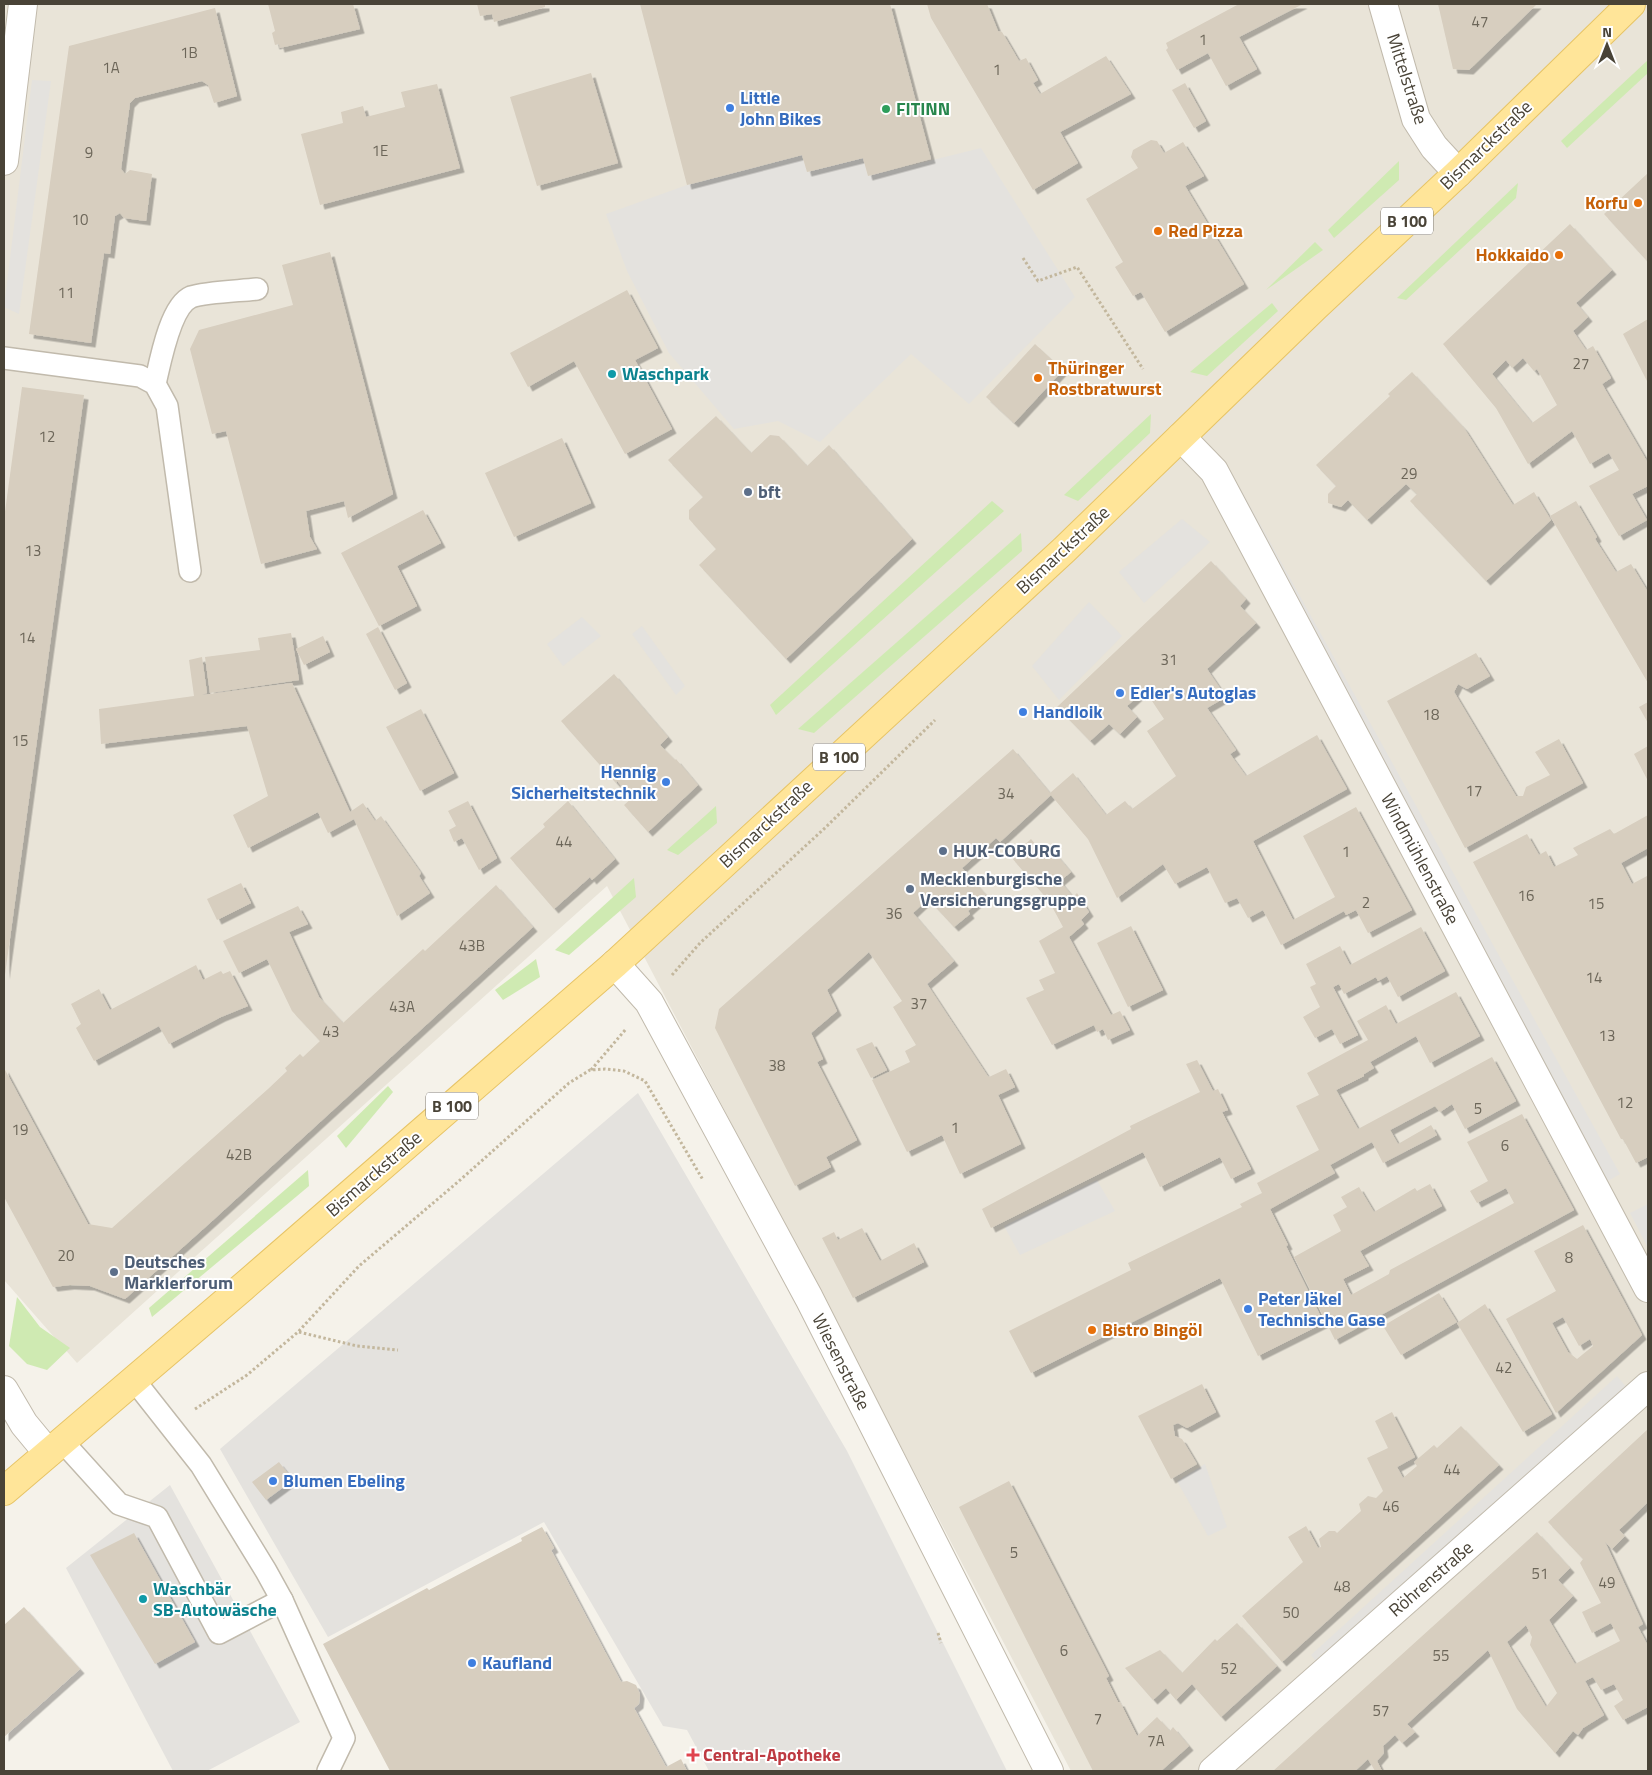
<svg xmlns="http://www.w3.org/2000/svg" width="1652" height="1775" viewBox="0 0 1652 1775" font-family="'Titillium Web',sans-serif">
	<defs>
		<filter id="shadow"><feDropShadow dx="4.5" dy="4.5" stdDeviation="0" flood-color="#0004"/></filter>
	</defs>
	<rect width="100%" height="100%" fill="#f5f2ea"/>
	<!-- residential -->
	<polygon fill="#e9e4d8" points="4,4 1648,4 1648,1771 1071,1771 607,886 77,1363 4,1280"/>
	<!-- green -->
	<g fill="#cfeab2">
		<polygon points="1648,60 1648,73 1567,148 1561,141"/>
		<polygon points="1399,161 1399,180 1334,238 1328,230"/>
		<polygon points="1518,183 1516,198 1406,300 1397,298"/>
		<polygon points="1315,242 1323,250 1266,290"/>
		<polygon points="1272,303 1278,311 1207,376 1190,372"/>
		<polygon points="1151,414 1150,433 1078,501 1064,495"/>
		<polygon points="992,501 1004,511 776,715 770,705"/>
		<polygon points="1021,533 1022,551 814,733 798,729"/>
		<polygon points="716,806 717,823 678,855 667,850"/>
		<polygon points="634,878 636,897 569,955 555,950"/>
		<polygon points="536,959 540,977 503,1000 495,990"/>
		<polygon points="388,1086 393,1092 346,1148 337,1136"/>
		<polygon points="308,1170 309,1186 152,1317 149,1308"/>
		<polygon points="17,1297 40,1327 70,1348 47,1370 27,1364 9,1346"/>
	</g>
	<!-- parking -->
	<g fill="#e4e2de">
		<polygon points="32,80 51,81 19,314 4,307"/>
		<polygon points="981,148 1075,297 969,404 911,354 820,442 778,421 734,429 669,353 627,271 606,214 687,185 802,155 807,172 863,158 868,176"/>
		<polygon points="1239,486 1620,1174 1608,1181 1226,494"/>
		<polygon points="1182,519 1210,542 1144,603 1119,572"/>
		<polygon points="1089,602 1122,636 1059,700 1032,666"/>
		<polygon points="582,617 601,636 563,666 547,644"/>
		<polygon points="642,626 685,686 676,695 632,634"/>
		<polygon points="638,1093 847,1451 1007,1771 709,1771 687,1730 663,1726 544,1522 328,1637 220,1449"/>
		<polygon points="1097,1180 1115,1211 1020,1255 1004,1226"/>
		<polygon points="1648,1204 1648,1248 1630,1213"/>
		<polygon points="1617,1376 1628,1389 1320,1666 1311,1655"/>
		<polygon points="1205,1464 1227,1527 1208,1536 1177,1481"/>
		<polygon points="170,1485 300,1722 207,1771 173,1771 66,1568"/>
	</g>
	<!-- building -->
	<g fill="#d7cebf" fill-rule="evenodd" filter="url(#shadow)">
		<polygon points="268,4 353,4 360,29 280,48 279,44 275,45 272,33 275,31"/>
		<polygon points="477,4 545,4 545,7 494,22 492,14 480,16"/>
		<polygon points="640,4 890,4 931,159 868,176 863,158 807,172 802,155 687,185"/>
		<polygon points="927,4 987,4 998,31 1002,32 1019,61 1026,58 1038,80 1033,83 1040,94 1106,56 1131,94 1060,132 1078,163 1033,190 931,18"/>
		<polygon points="1239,4 1303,4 1239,37 1257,69 1226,86 1208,53 1177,70 1166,50 1168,48 1166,43"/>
		<polygon points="1438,4 1537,4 1469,70 1453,69"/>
		<polygon points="215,8 237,96 214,103 208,85 202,81 135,98 130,103 121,169 125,174 130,170 152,174 146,221 124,218 120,213 115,216 110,254 104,253 91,343 29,334 69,46"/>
		<polygon points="591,73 618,163 537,186 510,97"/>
		<polygon points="1185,83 1206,121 1194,128 1172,90"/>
		<polygon points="437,84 460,168 320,205 301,134 343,123 341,112 363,106 366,117 405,107 401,92"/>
		<polygon points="1151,140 1157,141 1164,153 1183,142 1204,176 1185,186 1244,284 1165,332 1141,292 1133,296 1115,267 1123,262 1086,199 1138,168 1131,157 1133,150"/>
		<polygon points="1648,173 1648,262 1604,214"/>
		<path d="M1570 224 1612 270 1576 303 1588 317 1573 331 1586 350 1593 346 1611 378 1602 384 1648 463V486L1632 494 1647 520 1619 536 1589 486 1619 470 1609 453 1590 464 1572 431 1528 464 1496 408 1443 344ZM1523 358 1534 371 1537 369 1557 405 1532 423 1492 374 1506 360 1512 368Z"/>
		<polygon points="330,252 393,494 348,518 344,501 306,511 310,537 317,549 261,564 226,431 212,434 190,349 199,330 293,305 282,265"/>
		<polygon points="627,290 658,348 635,360 672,429 625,454 574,361 528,387 510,353"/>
		<polygon points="1648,319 1648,383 1623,334"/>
		<polygon points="1035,344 1063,370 1014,423 986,397"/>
		<polygon points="1412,372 1464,428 1513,505 1534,492 1551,520 1486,581 1410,501 1417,494 1406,484 1367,520 1348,500 1341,507 1328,503 1328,494 1336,486 1316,465 1390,396 1388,394"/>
		<polygon points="22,387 84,395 5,975 4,519"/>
		<polygon points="716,416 751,453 770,435 779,436 807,466 829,445 912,539 786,659 699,565 716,549 689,519 689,510 703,497 668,460"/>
		<polygon points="562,438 591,503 514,537 485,473"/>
		<polygon points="1576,501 1597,537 1595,539 1616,572 1631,564 1648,592 1648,683 1550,516"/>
		<polygon points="423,510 441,543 397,566 417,606 379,626 341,553"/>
		<polygon points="1211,561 1246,599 1240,606 1256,623 1207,669 1226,697 1207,708 1236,750 1230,754 1246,776 1317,735 1347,789 1253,841 1293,920 1335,897 1303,836 1356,807 1412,910 1368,933 1356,910 1346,915 1344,911 1281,945 1263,910 1248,918 1237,898 1225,903 1207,867 1175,884 1163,864 1117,898 1088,839 1051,795 1000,842 996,838 962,868 986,895 968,911 970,914 954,927 928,899 913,913 954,961 927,984 987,1075 989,1077 1006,1069 1015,1087 998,1095 1021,1144 960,1174 942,1135 907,1152 872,1080 910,1062 905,1051 916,1045 893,1007 902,1001 869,952 827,990 837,1011 811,1033 823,1059 817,1062 857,1140 826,1157 831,1167 795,1186 715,1028 719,1009 1013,749 1050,793 1073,773 1106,815 1125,801 1132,809 1176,776 1147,731 1164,719 1148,695 1153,692 1148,687 1127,706 1137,717 1120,734 1109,724 1090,741 1057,707"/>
		<polygon points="378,627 407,683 395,690 366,634"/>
		<polygon points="291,633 299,680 210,693 205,657 260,650 258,638"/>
		<polygon points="323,636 330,652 304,665 296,649"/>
		<polygon points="1476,653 1490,676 1467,689 1458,684 1454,692 1516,796 1523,796 1526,787 1550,775 1535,752 1559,739 1583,783 1465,848 1387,701"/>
		<polygon points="202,657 207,693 202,695 292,683 350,812 363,803 375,821 381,816 421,873 419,876 430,893 397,916 354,819 328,833 318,812 248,848 233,815 268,796 247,726 101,744 99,709 194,696 189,660"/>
		<polygon points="614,674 668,737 660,745 675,760 676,759 698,785 648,832 624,805 632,798 617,781 616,783 561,721"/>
		<polygon points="1648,702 1648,723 1639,707"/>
		<polygon points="421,709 454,773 420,791 386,727"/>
		<polygon points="1648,746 1648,781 1634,754"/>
		<polygon points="468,801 497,858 479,870 462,838 454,842 449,830 456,826 448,811"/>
		<polygon points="568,801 615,859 592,880 590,877 554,909 510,858 545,827 543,824"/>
		<polygon points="1648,815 1648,848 1621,863 1632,884 1647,876 1648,878 1648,1157 1636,1163 1623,1139 1621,1139 1473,862 1527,834 1539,855 1546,851 1554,867 1578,855 1573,848 1610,829 1614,834"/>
		<polygon points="1031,839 1042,852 1049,846 1071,872 1060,881 1073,897 1077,893 1089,912 1081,920 1084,924 1069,937 1111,1015 1120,1011 1130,1030 1108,1040 1103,1029 1097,1032 1094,1025 1052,1045 1026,998 1044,990 1039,980 1055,973 1039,941 1063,927 1049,901 1011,857"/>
		<polygon points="241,883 251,903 217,920 207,899"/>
		<polygon points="496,885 533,927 211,1222 125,1299 90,1286 70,1285 53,1287 4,1197 4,1068 88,1224 112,1228 268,1089 287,1071 285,1068 300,1054 303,1057 320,1041 292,1011 267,959 239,973 223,941 298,906 308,924 289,932 319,997 343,1023 423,949 425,951"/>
		<polygon points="1131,926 1163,990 1128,1007 1097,943"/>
		<polygon points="1421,927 1445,971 1398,997 1387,976 1378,981 1376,977 1344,994 1339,984 1333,987 1358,1035 1340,1044 1332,1029 1315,1038 1303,1017 1320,1007 1310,987 1316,984 1306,964 1340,946 1350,965"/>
		<polygon points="196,965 203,980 221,971 223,974 230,971 248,1006 221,1017 169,1044 159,1026 94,1061 76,1028 81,1024 71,1004 99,989 110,1010"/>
		<polygon points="1456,992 1480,1036 1430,1063 1416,1036 1370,1062 1374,1068 1364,1074 1364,1076 1336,1090 1358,1129 1492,1057 1516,1101 1465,1129 1452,1104 1440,1112 1435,1106 1390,1130 1398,1144 1431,1125 1437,1135 1383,1163 1372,1142 1330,1165 1335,1173 1270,1209 1288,1245 1286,1246 1324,1323 1258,1356 1220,1278 1031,1373 1009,1331 1131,1270 1128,1263 1242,1207 1240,1204 1262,1193 1257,1183 1319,1150 1296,1106 1319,1095 1307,1073 1368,1040 1357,1021 1386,1005 1396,1024"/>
		<polygon points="872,1042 887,1070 871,1078 856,1049"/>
		<polygon points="1197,1060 1213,1091 1218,1089 1228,1110 1222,1112 1251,1169 1231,1179 1220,1157 1160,1187 1143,1152 991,1228 982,1209 1131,1129 1130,1126 1200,1092 1186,1064"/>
		<polygon points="1522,1114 1574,1210 1335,1340 1294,1257 1341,1231 1333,1215 1347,1207 1341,1197 1359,1187 1374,1212 1415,1188 1417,1191 1430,1184 1442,1206 1360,1251 1369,1266 1343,1279 1351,1295 1389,1274 1390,1270 1514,1203 1506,1188 1477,1203 1470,1191 1488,1181 1467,1142"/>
		<path d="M1583 1225 1642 1335 1556 1413 1506 1319 1556 1291 1534 1251ZM1563 1317 1579 1346 1590 1339 1593 1346 1577 1359 1568 1352 1552 1323Z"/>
		<polygon points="862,1228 880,1261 914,1243 924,1262 853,1298 822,1238 834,1232 838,1240"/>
		<polygon points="1439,1293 1457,1322 1401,1355 1383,1326"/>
		<polygon points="1485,1304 1552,1414 1523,1432 1457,1323"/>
		<polygon points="1202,1384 1216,1412 1187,1428 1178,1423 1173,1425 1175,1436 1182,1439 1197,1464 1171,1479 1138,1416"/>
		<polygon points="1392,1412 1415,1457 1397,1467 1403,1478 1417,1466 1414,1462 1434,1445 1437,1448 1461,1426 1499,1465 1282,1662 1242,1616 1303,1562 1288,1537 1306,1526 1318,1548 1321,1547 1319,1539 1329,1531 1335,1531 1337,1533 1361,1511 1359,1504 1368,1496 1376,1498 1383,1491 1367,1458 1388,1448 1375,1421"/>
		<path d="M1648 1429V1505L1647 1503 1619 1530 1625 1536 1612 1549 1605 1542 1643 1624 1638 1627 1648 1646V1707L1623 1720 1614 1706 1623 1700 1614 1684 1601 1690 1593 1677 1585 1681 1604 1715 1583 1728 1578 1735 1573 1731 1555 1753 1517 1709 1488 1650 1407 1724 1415 1732 1402 1743 1395 1735 1383 1746 1384 1753 1377 1761 1382 1771H1375L1368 1759 1355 1771H1273L1537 1532 1570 1568 1558 1580 1573 1596 1549 1620 1575 1664 1620 1641 1611 1623 1592 1633 1582 1612 1601 1603 1580 1563 1583 1559 1548 1522ZM1526 1625 1532 1637 1530 1645 1557 1693 1546 1707 1507 1642Z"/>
		<polygon points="279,1462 293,1480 266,1500 252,1482"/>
		<polygon points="1009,1481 1109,1676 1106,1678 1118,1702 1120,1702 1137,1736 1157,1717 1170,1731 1173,1727 1189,1746 1161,1771 1093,1771 959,1507"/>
		<polygon points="542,1527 554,1548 551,1550 621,1682 627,1681 636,1685 640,1694 639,1704 634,1708 666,1767 681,1759 687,1771 390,1771 323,1644 427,1588 429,1590 522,1541 521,1538"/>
		<polygon points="134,1533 195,1642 155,1664 90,1555"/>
		<polygon points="24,1607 80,1669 4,1737 4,1625"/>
		<polygon points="1237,1623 1277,1666 1221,1717 1192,1684 1176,1700 1166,1688 1153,1700 1125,1668 1160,1650 1182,1673 1215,1639 1217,1641"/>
	</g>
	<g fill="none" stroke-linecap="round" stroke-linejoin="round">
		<!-- service casing -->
		<g stroke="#c1baac" stroke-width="24">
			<g id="service">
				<polyline points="4,358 140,376 155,384 167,406 190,571"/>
				<path d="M155 384C160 363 170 306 191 297 206 292 240 291 257 289"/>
				<polyline points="134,1380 201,1465 266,1571 282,1600 344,1738 328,1771"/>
				<polyline points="62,1441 119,1504 157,1517 219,1633 282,1600"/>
			</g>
		</g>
		<!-- minor casing -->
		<g stroke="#c1baac" stroke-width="30">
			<g id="minor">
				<polyline points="1383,4 1416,119 1434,147 1458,173"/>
				<polyline points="4,161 23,4"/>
				<polyline points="1181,437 1214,471 1648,1288"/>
				<polyline points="615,964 649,1002 809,1298 1049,1771"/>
				<polyline points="4,1390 24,1424 48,1453"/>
				<polyline points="1213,1771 1648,1386"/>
			</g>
		</g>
		<!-- primary casing -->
		<g stroke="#e7c466" stroke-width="30">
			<polyline id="primary" points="4,1491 243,1287 615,964 1064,550 1315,307 1458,173 1631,4"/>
		</g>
		<!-- path -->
		<g stroke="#c3b79d" stroke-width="3" stroke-dasharray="2.5 2.5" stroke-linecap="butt">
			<polyline points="1023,258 1038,281 1077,267 1143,369"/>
			<polyline points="672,975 700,943 826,827 935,720"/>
			<polyline points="591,1070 626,1029"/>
			<polyline points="299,1332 357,1346 398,1350"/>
			<polyline points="195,1409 247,1375 298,1332 359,1266 459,1181 569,1083 590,1070 605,1069 624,1071 645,1081 703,1180"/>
			<polyline points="938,1633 941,1643"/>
		</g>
		<!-- service -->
		<use href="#service" stroke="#fff" stroke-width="21"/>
		<!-- minor -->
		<use href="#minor" stroke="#fff" stroke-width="28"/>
		<!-- primary -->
		<use href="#primary" stroke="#ffe599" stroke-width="28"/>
	</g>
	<!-- markers -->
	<g fill="#3f7fe0" stroke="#fff" stroke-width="2">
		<circle cx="730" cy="108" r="5"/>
		<circle cx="1120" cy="693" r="5"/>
		<circle cx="1023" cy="712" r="5"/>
		<circle cx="666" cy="782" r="5"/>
		<circle cx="1248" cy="1309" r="5"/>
		<circle cx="273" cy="1481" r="5"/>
		<circle cx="472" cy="1663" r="5"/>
	</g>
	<circle fill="#2e9e5b" stroke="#fff" stroke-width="2" cx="886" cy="109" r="5"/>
	<g fill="#e8710a" stroke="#fff" stroke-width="2">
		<circle cx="1638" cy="203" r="5"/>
		<circle cx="1158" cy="231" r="5"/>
		<circle cx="1559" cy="255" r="5"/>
		<circle cx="1038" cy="378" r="5"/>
		<circle cx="1092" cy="1330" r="5"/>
	</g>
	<g fill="#0f9aa8" stroke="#fff" stroke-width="2">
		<circle cx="612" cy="374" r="5"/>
		<circle cx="143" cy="1599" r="5"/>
	</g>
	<g fill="#5c6f8a" stroke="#fff" stroke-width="2">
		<circle cx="748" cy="492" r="5"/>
		<circle cx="943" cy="851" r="5"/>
		<circle cx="910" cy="889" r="5"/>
		<circle cx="114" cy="1272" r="5"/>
	</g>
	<path fill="#e0444e" stroke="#fff" stroke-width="2" d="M690.5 1747.5h5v5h5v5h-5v5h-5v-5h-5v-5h5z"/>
	<g text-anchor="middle" stroke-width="4" stroke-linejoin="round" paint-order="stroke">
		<!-- number labels -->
		<g font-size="15" fill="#6c6659">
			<text x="1480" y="27">47</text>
			<text x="1203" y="45">1</text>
			<text x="189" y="58">1B</text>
			<text x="111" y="73">1A</text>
			<text x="997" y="75">1</text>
			<text x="380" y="156">1E</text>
			<text x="89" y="158">9</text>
			<text x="80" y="225">10</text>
			<text x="66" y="298">11</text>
			<text x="1581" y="369">27</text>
			<text x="47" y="442">12</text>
			<text x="1409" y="479">29</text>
			<text x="33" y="556">13</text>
			<text x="27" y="643">14</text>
			<text x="1169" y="665">31</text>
			<text x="1431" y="720">18</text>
			<text x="20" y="746">15</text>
			<text x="1474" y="796">17</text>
			<text x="1006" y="799">34</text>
			<text x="564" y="847">44</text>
			<text x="1346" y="857">1</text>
			<text x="1526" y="901">16</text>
			<text x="1366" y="908">2</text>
			<text x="1596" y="909">15</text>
			<text x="894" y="919">36</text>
			<text x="472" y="951">43B</text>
			<text x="1594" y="983">14</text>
			<text x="919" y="1009">37</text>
			<text x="402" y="1012">43A</text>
			<text x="331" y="1037">43</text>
			<text x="1607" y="1041">13</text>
			<text x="777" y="1071">38</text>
			<text x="1625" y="1108">12</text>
			<text x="1478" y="1114">5</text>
			<text x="955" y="1133">1</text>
			<text x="20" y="1135">19</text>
			<text x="1505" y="1151">6</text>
			<text x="239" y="1160">42B</text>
			<text x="66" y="1261">20</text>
			<text x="1569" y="1263">8</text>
			<text x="1504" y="1373">42</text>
			<text x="1452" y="1475">44</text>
			<text x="1391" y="1512">46</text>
			<text x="1014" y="1558">5</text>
			<text x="1540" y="1579">51</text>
			<text x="1607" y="1588">49</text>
			<text x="1342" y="1592">48</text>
			<text x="1291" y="1618">50</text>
			<text x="1064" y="1656">6</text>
			<text x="1441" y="1661">55</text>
			<text x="1229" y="1674">52</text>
			<text x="1381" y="1716">57</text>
			<text x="1098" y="1724">7</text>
			<text x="1156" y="1746">7A</text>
		</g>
		<!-- shield labels -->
		<g fill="#fff" stroke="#807b73" stroke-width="1">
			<rect x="1381" y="207.5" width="52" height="27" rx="4"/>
			<rect x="813" y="743.5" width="52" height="27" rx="4"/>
			<rect x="426" y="1092.5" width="52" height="27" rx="4"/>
		</g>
		<g font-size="16" font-weight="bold" fill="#494337">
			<text x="1407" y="227">B 100</text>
			<text x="839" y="763">B 100</text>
			<text x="452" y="1112">B 100</text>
		</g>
		<!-- street labels -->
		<g font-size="18" fill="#494337" stroke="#fff">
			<text transform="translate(1407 79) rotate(72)" y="6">Mittelstraße</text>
			<text transform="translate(1486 145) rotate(-44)" y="6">Bismarckstraße</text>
			<text transform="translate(1063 550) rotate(-43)" y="6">Bismarckstraße</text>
			<text transform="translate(766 824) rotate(-43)" y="6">Bismarckstraße</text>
			<text transform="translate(1420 859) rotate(62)" y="6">Windmühlenstraße</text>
			<text transform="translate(374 1174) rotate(-41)" y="6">Bismarckstraße</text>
			<text transform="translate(841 1362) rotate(63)" y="6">Wiesenstraße</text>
			<text transform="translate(1431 1579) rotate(-41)" y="6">Röhrenstraße</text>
		</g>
		<!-- shop labels -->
		<g font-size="18" font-weight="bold" fill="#366cbe" stroke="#fff" text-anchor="start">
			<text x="740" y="104">Little<tspan x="740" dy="21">John Bikes</tspan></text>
			<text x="1130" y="699">Edler's Autoglas</text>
			<text x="1033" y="718">Handloik</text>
			<text x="656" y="778" text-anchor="end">Hennig<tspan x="656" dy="21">Sicherheitstechnik</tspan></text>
			<text x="1258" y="1305">Peter Jäkel<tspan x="1258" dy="21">Technische Gase</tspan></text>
			<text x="283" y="1487">Blumen Ebeling</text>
			<text x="482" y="1669">Kaufland</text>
		</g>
		<!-- leisure labels -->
		<g font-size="18" font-weight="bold" fill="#27864d" stroke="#fff" text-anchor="start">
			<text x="896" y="115">FITINN</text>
		</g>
		<!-- food labels -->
		<g font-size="18" font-weight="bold" fill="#c56008" stroke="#fff" text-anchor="start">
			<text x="1628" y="209" text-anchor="end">Korfu</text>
			<text x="1168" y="237">Red Pizza</text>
			<text x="1549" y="261" text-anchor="end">Hokkaido</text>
			<text x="1048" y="374">Thüringer<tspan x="1048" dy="21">Rostbratwurst</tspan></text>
			<text x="1102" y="1336">Bistro Bingöl</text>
		</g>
		<!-- culture labels -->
		<g font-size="18" font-weight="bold" fill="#0d838f" stroke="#fff" text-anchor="start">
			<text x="622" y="380">Waschpark</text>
			<text x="153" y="1595">Waschbär<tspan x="153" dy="21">SB-Autowäsche</tspan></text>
		</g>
		<!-- service labels -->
		<g font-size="18" font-weight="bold" fill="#4e5e75" stroke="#fff" text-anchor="start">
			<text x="758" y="498">bft</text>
			<text x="953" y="857">HUK-COBURG</text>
			<text x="920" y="885">Mecklenburgische<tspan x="920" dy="21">Versicherungsgruppe</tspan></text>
			<text x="124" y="1268">Deutsches<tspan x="124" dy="21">Marklerforum</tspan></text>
		</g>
		<!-- health labels -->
		<g font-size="18" font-weight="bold" fill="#be3a42" stroke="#fff" text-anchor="start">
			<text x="703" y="1761">Central-Apotheke</text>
		</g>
	</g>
	<!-- border -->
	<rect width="1652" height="1775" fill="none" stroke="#494337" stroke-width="10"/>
	<!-- north arrow -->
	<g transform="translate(1607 45)" stroke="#ffffff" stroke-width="4" paint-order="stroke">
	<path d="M0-4L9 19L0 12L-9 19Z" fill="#494337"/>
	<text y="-8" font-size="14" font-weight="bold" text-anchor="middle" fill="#494337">N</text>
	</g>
</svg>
